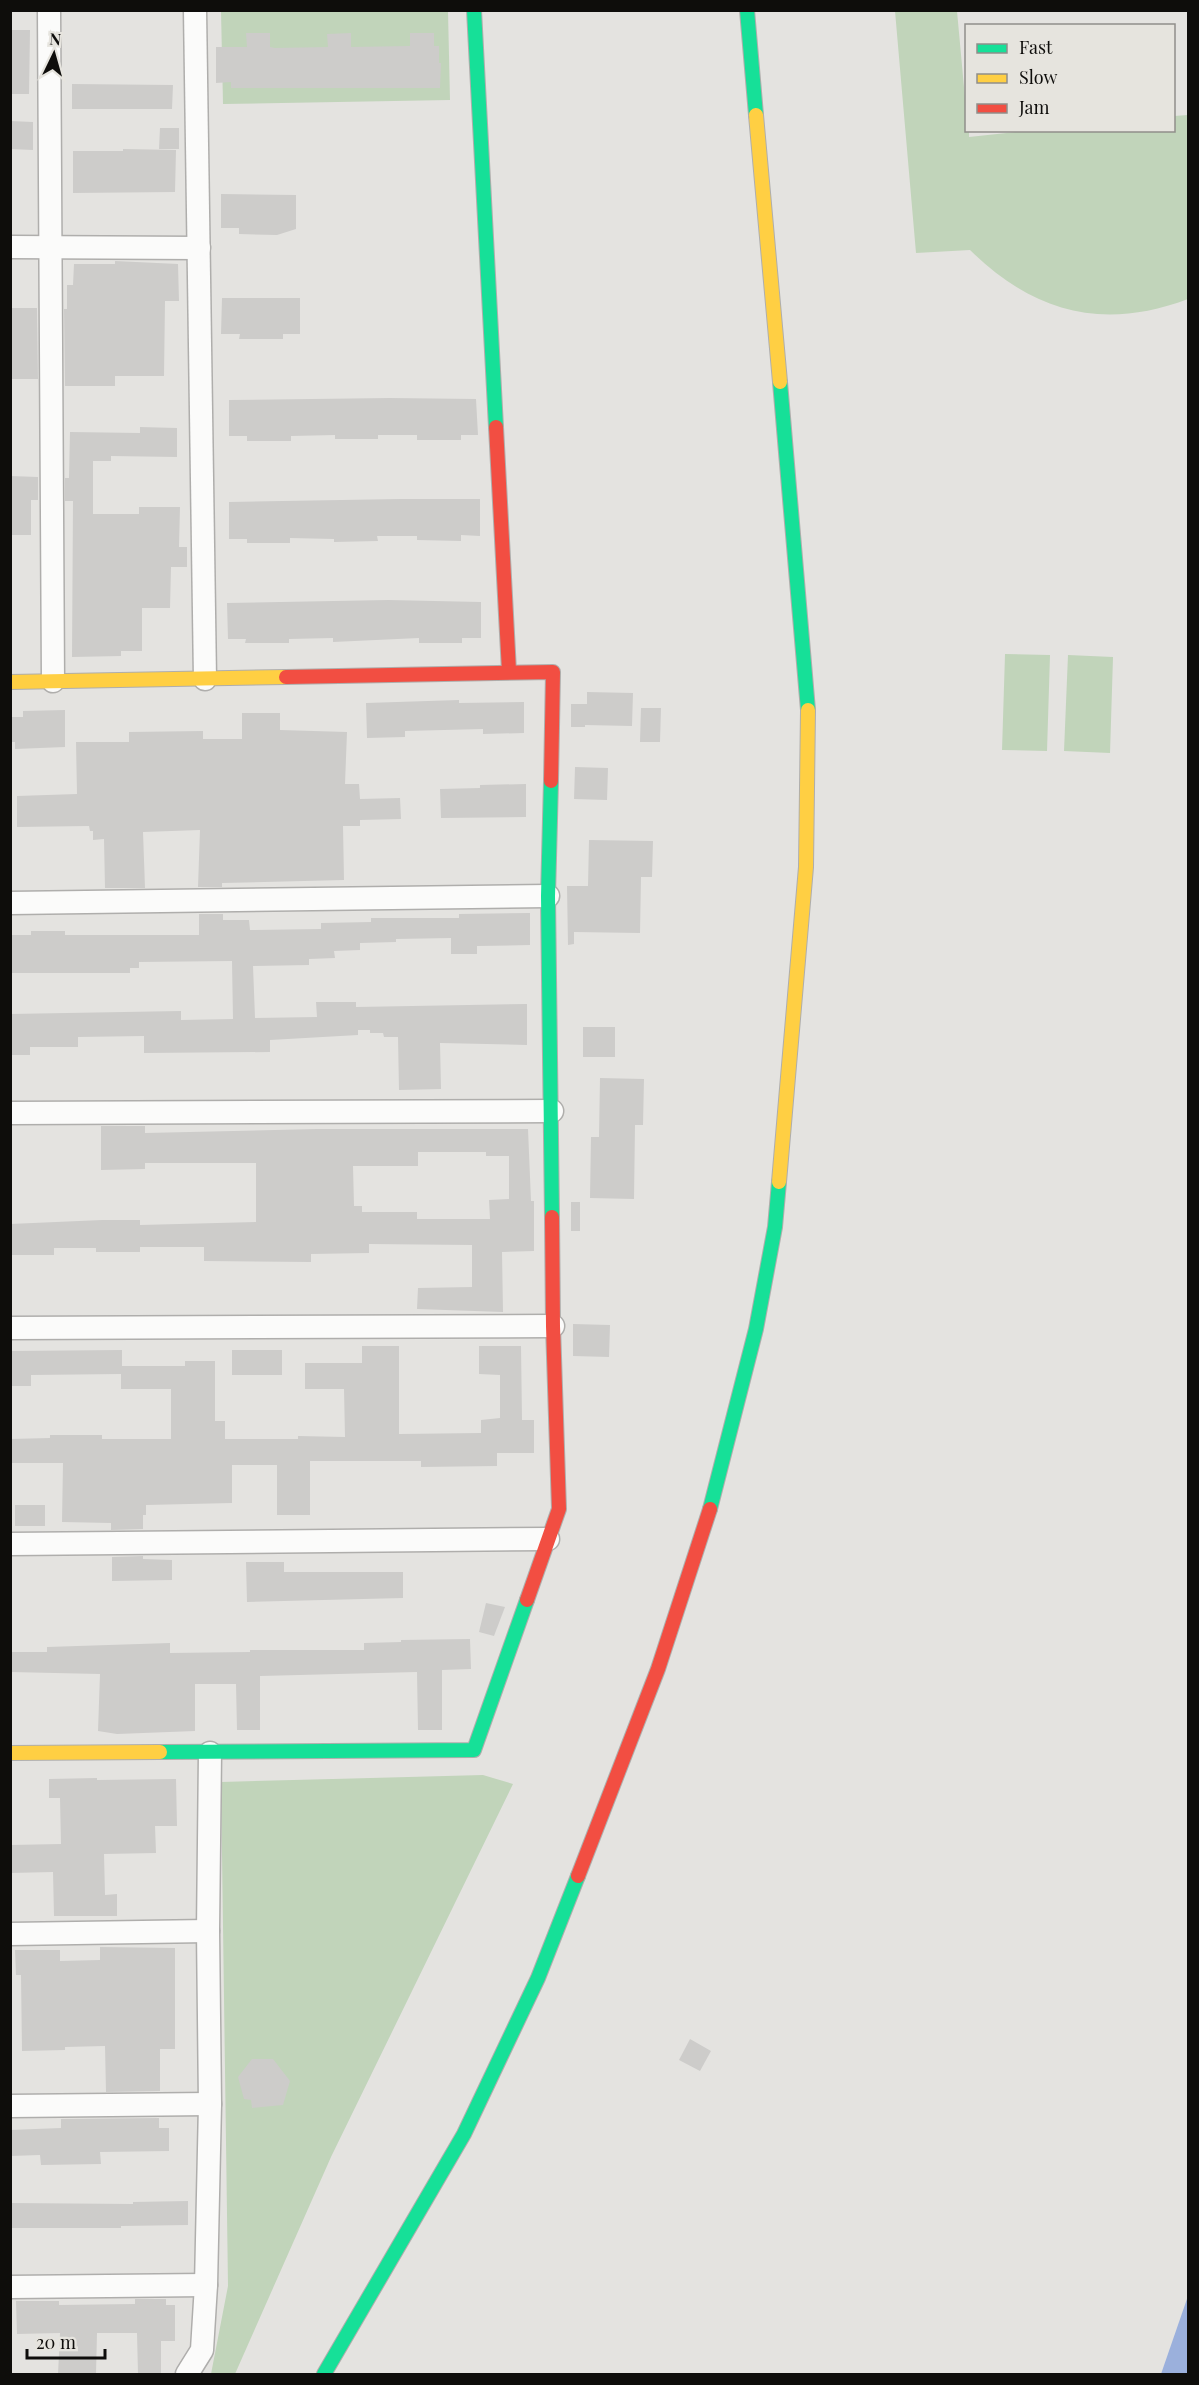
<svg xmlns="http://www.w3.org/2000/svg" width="1199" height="2385" viewBox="0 0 1199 2385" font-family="'Playfair Display',serif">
	<rect width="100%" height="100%" fill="#e4e3e0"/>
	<!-- green -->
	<g fill="#c1d4ba">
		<polygon points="221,11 448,11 450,100 223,104"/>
		<path d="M895 11H957L966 109V130L969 131V137L1033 130H1174V116L1188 115V299C1103 331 1034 313 970 250L916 253Z"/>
		<polygon points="1005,654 1050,655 1047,751 1002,750"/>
		<polygon points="1068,655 1113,657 1110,753 1064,751"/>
		<polygon points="483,1775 513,1784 331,2157 235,2374 211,2374 228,2286 221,1782"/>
	</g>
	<!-- water -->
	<polygon fill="#9bb0dc" points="1188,2296 1188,2374 1161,2374"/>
	<!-- building -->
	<g fill="#cdccca" fill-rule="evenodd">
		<polygon points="10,30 30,30 29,94 10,94"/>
		<polygon points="246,33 270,33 270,47 275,48 328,47 327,34 351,33 351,47 410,46 410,33 434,33 434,46 439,46 439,63 441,63 440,88 231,88 231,82 216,83 216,47 247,47"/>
		<polygon points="72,84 173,85 172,109 72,109"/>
		<polygon points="10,121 33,122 33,150 10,149"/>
		<polygon points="160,128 179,128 179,149 159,149"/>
		<polygon points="123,149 176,150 175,192 73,193 73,151 123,151"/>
		<polygon points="221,194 296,195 296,229 277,235 239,234 239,228 221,228"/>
		<polygon points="115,261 178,264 179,301 165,301 164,376 115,376 115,386 65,386 64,309 67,309 67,285 73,285 74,264 115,264"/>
		<polygon points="222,298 300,298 300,334 283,334 283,339 239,339 240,334 221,334"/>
		<polygon points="12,308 37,308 38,379 10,379"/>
		<polygon points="390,398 476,399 478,435 461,435 461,440 417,440 417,435 378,435 378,439 335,439 335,435 291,436 291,441 247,441 247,436 229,436 229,400"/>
		<polygon points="140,427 177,428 177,457 111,456 111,461 93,461 93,514 139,514 139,507 180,507 179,547 187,547 187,567 171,567 170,608 142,608 142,651 121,651 121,656 72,657 73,501 65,501 65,478 69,478 70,432 140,433"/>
		<polygon points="10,476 38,477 38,500 31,500 31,535 10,535"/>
		<polygon points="400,499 480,499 480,536 461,535 461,541 417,540 417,536 377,536 378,541 334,542 334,539 290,538 290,543 247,543 247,539 229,539 229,502"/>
		<polygon points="388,600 481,602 481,638 462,638 462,643 419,643 419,638 333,642 333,638 289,639 289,643 245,643 246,639 228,639 227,603"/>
		<polygon points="587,692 633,693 632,726 585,725 585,727 571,727 571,704 587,704"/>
		<polygon points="459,700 459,703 524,702 524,733 483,734 483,729 405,731 405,737 367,738 366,703"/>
		<polygon points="641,708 661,708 660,742 640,742"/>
		<polygon points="65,710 65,747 15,749 15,742 10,742 10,717 23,717 23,711"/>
		<polygon points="242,713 280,713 280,730 347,732 345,784 359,784 360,799 400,798 401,819 360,820 360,826 343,826 344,880 222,883 222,887 198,887 200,830 143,832 145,888 105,888 104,839 93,840 93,831 90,831 89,826 17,827 17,796 77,794 76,742 129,742 129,732 203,731 203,739 242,739"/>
		<polygon points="575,767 608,768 607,800 574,799"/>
		<polygon points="526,784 526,817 441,818 440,789 480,788 480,785"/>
		<polygon points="589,840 653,841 652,877 641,877 640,933 574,932 574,944 568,945 567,886 588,886"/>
		<polygon points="530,913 530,945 477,946 477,954 451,954 451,938 396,939 396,942 360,943 360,950 334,951 335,958 309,959 309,965 253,966 255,1018 317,1017 316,1002 356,1002 356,1007 527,1004 527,1045 440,1043 441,1089 399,1090 398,1037 384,1037 383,1033 370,1033 370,1030 358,1030 358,1035 270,1040 270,1052 144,1053 144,1036 78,1037 78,1047 30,1047 30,1055 10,1055 10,1014 181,1011 181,1020 233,1019 232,961 139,962 139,968 130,968 130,973 10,973 10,935 31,935 31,931 65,931 65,935 199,935 199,914 223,914 223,920 249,920 250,930 321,929 321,923 371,922 371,918 459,918 459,914"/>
		<rect x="583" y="1027" width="32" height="30"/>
		<polygon points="600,1078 644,1079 643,1125 635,1125 634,1199 590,1198 591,1137 599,1137"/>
		<path d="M101 1126H145V1133L317 1129H528L531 1201H534V1251L502 1252 503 1312 417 1309 418 1288 472 1287V1245L369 1244V1253L311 1254V1262L204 1261V1247H140V1252H96V1248H54V1255H10V1224L102 1220H140V1225L256 1222V1163H145V1169L101 1170ZM418 1152H486V1156H509V1199L489 1200 490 1219H417V1212H362V1206H354L353 1166H418Z"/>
		<rect x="571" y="1202" width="9" height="29"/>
		<polygon points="573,1324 610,1325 609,1357 573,1356"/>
		<polygon points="362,1346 399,1346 399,1434 481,1433 481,1420 500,1418 500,1375 479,1374 479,1346 521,1346 522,1420 534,1420 534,1453 497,1453 497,1466 421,1467 421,1461 310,1461 310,1515 277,1515 277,1465 232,1465 232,1503 146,1505 146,1515 143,1515 143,1529 111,1530 111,1523 62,1522 63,1463 10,1463 10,1439 50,1438 50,1435 102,1435 102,1439 171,1439 171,1389 121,1389 121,1374 31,1375 31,1386 10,1386 10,1351 122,1350 122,1366 185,1366 185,1361 215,1361 215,1421 225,1421 225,1439 298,1439 298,1436 345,1437 344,1389 305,1389 305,1363 362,1363"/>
		<rect x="232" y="1350" width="50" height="25"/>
		<rect x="15" y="1505" width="30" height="21"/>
		<polygon points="143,1556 143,1559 172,1560 172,1580 112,1581 112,1557"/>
		<polygon points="246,1562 284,1562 284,1572 403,1572 403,1598 247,1602"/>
		<polygon points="486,1603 505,1607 494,1636 479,1632"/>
		<polygon points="470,1639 471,1669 442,1670 442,1730 418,1730 417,1672 260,1676 260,1730 237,1730 236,1684 195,1684 195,1731 117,1734 98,1731 100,1674 10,1672 10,1652 47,1652 47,1647 170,1643 170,1653 250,1652 250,1650 364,1650 364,1643 401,1642 401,1640"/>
		<polygon points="97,1778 97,1780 176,1779 177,1826 155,1826 156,1853 104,1854 105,1895 117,1894 117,1916 54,1916 53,1872 10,1873 10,1845 61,1844 60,1798 49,1798 49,1779"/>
		<polygon points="100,1947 175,1948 175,2049 160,2049 160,2091 106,2092 105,2046 65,2047 65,2050 22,2051 21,1975 16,1975 15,1950 60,1950 60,1961 100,1960"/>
		<polygon points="690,2039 711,2051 700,2071 679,2060"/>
		<polygon points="252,2059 273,2059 290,2081 283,2105 252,2108 251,2100 244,2099 238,2077"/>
		<polygon points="159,2118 159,2128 169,2128 169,2151 100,2152 101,2164 41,2165 40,2155 10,2156 10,2130 61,2128 61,2119"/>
		<polygon points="188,2201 188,2225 121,2226 121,2228 10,2228 10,2203 133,2204 133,2202"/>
		<polygon points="135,2299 166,2299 166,2305 175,2305 175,2341 161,2341 161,2374 138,2374 137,2333 97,2333 96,2374 58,2374 60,2333 17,2334 16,2301 59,2301 59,2305 135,2304"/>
	</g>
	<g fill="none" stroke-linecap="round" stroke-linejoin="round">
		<!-- street casing -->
		<g stroke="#afaeac" stroke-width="25">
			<g id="street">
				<polyline points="49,10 53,681"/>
				<polyline points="195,10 205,679"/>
				<polyline points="10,247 199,248"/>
				<polyline points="10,903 548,896"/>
				<polyline points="10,1113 552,1111"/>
				<polyline points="10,1328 553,1326"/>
				<polyline points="10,1544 548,1539"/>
				<polyline points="10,1934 208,1931"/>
				<polyline points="10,2106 210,2104"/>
				<polyline points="10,2287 206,2285"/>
				<polyline points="187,2374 202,2350 206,2285 210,2104 208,1931 210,1753"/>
			</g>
		</g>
		<!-- fast casing -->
		<g stroke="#afaeac" stroke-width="16">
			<g id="fast">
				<polyline points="474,10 496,427"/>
				<polyline points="747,10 756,115"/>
				<polyline points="780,382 808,710"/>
				<polyline points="551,781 548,896 552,1217"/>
				<polyline points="710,1509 756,1329 775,1227 779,1182"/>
				<polyline points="160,1752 474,1750 527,1600"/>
				<polyline points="324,2374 464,2134 538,1978 578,1876"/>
			</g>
		</g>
		<!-- slow casing -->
		<g stroke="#afaeac" stroke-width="16">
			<g id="slow">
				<polyline points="756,115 780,382"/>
				<polyline points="10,682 286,677"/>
				<polyline points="779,1182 806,867 808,710"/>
				<polyline points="10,1753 160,1752"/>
			</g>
		</g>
		<!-- jam casing -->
		<g stroke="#afaeac" stroke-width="16">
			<g id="jam">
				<polyline points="496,427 509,671"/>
				<polyline points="286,677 553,672 551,781"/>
				<polyline points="527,1600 559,1509 553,1326 552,1217"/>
				<polyline points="578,1876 658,1669 710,1509"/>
			</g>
		</g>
		<!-- street -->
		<use href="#street" stroke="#fbfbfa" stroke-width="22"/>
		<!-- fast -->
		<use href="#fast" stroke="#16e098" stroke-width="14"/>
		<!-- slow -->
		<use href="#slow" stroke="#ffcf43" stroke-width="14"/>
		<!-- jam -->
		<use href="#jam" stroke="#f24e42" stroke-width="14"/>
	</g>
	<!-- border -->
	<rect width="1199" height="2385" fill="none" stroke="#0e0d0b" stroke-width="24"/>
	<!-- legend -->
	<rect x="965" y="24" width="210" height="108" fill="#e6e4de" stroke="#908e8a" stroke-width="1.5"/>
	<rect x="977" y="44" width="30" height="9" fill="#16e098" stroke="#908e8a" stroke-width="1.5"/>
	<text x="1019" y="54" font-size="18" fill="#0e0d0b">Fast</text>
	<rect x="977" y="74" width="30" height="9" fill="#ffcf43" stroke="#908e8a" stroke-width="1.5"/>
	<text x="1019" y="84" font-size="18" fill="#0e0d0b">Slow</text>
	<rect x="977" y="104" width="30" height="9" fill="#f24e42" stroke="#908e8a" stroke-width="1.5"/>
	<text x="1019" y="114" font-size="18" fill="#0e0d0b">Jam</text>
	<!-- north arrow -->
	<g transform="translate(54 54) rotate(5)" stroke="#e6e4de" stroke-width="4.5" paint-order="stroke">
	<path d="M0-4.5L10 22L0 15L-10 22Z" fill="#0e0d0b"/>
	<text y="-9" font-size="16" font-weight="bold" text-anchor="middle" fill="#0e0d0b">N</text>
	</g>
	<!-- scale -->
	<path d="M27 2349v9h78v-9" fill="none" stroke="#0e0d0b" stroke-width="3"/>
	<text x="36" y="2349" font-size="18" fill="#0e0d0b" stroke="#e6e4de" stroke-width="4.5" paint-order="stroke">20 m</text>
</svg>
